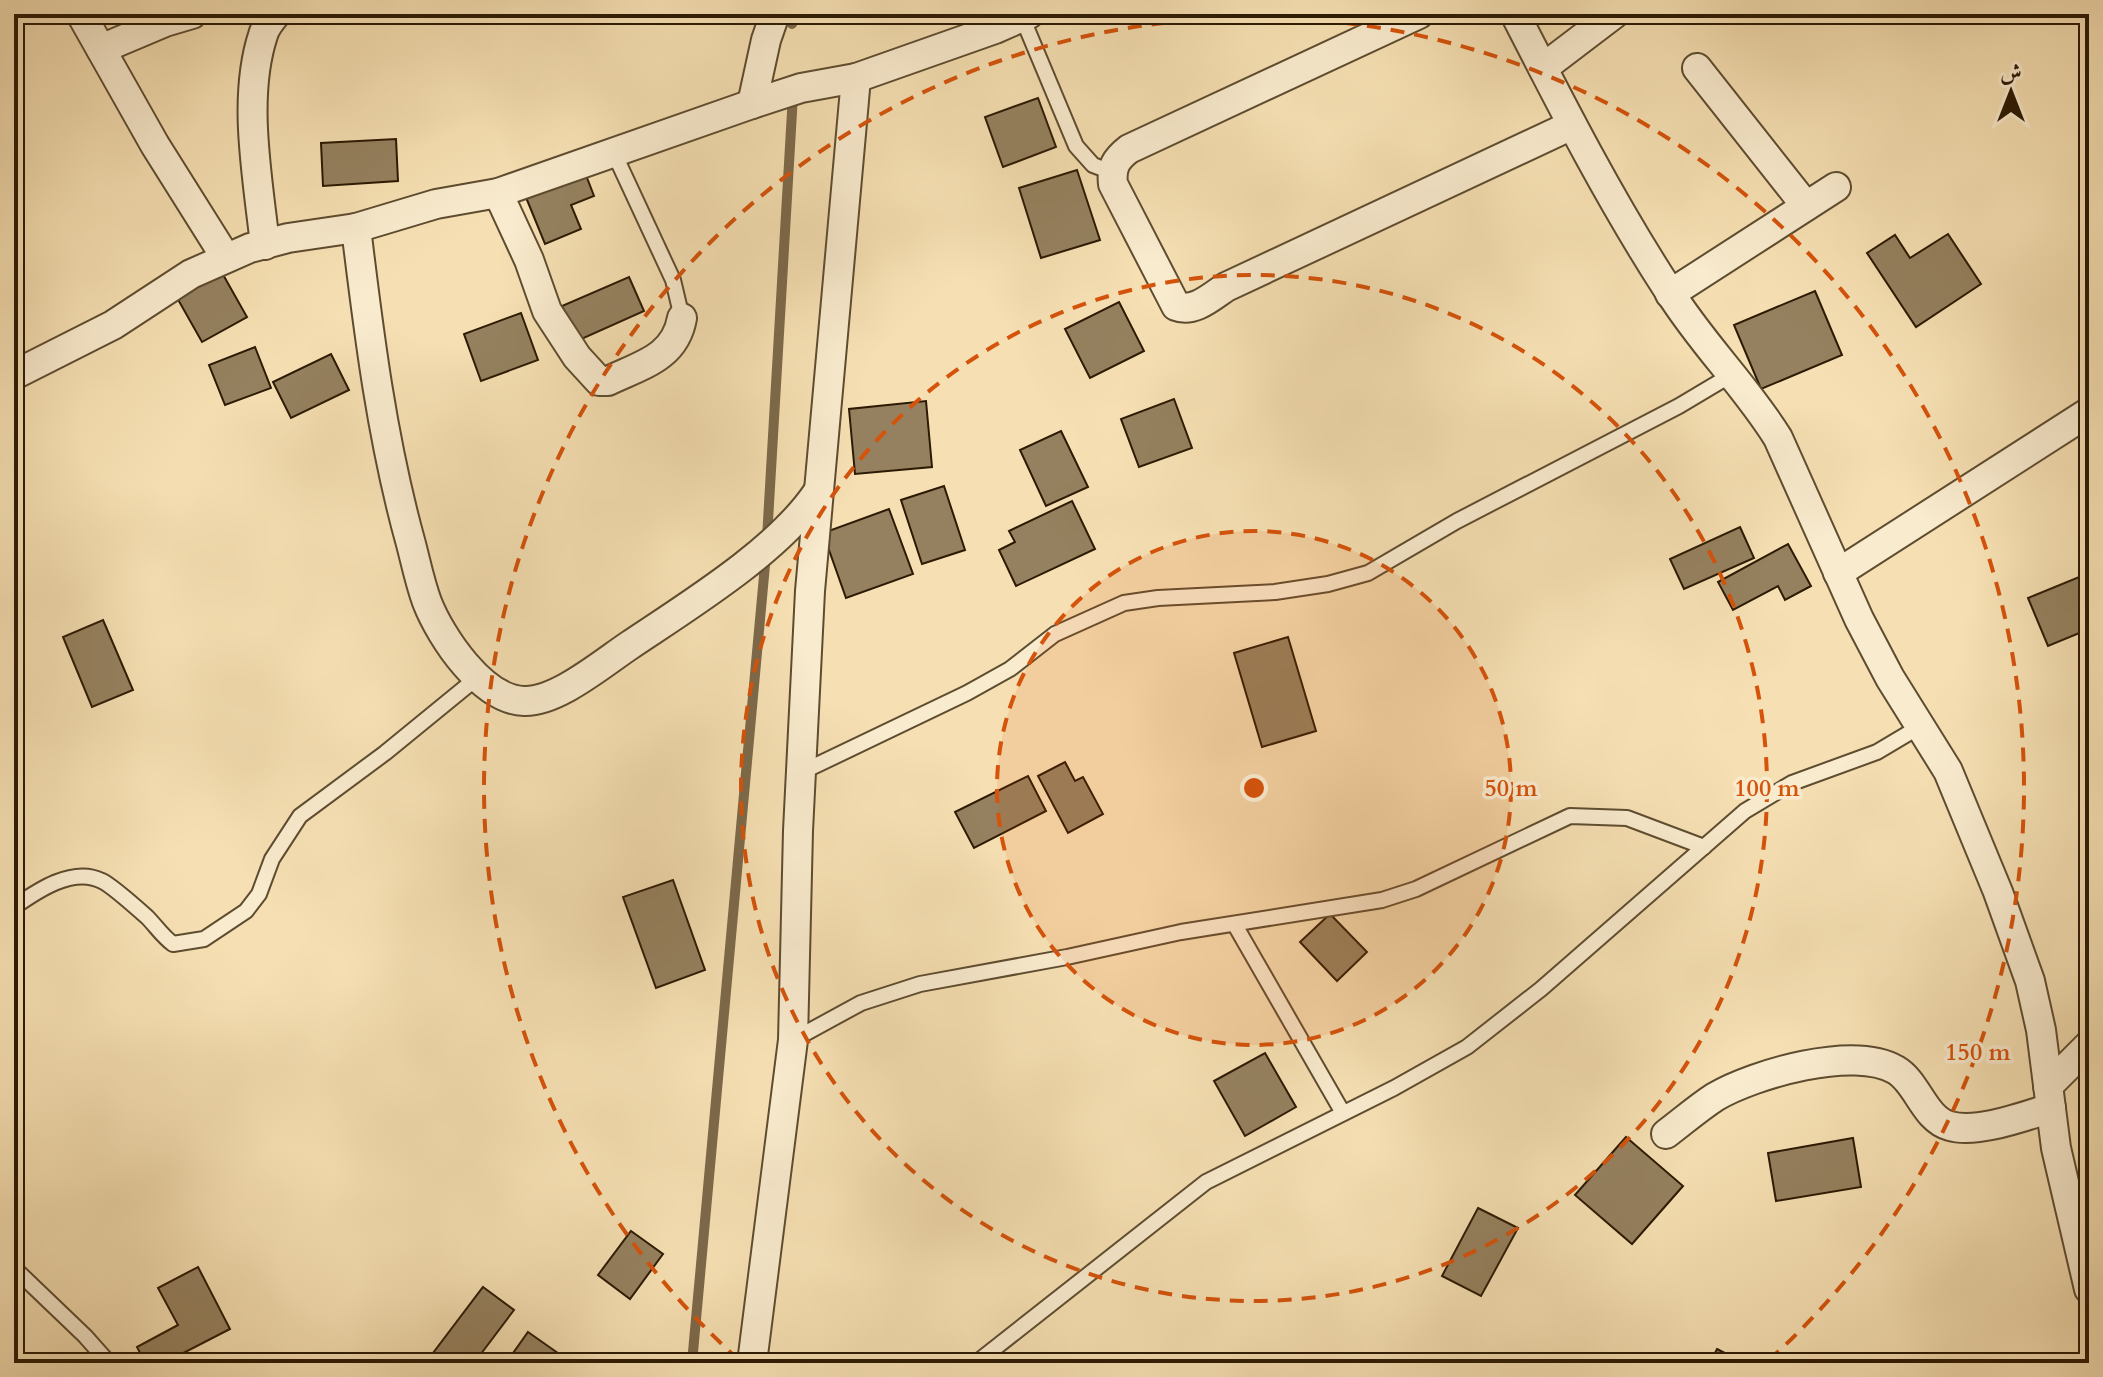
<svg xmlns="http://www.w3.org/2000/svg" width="2103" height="1377" viewBox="0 0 2103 1377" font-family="Cardo,Amiri,serif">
	<rect width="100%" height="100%" fill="#f6e0b3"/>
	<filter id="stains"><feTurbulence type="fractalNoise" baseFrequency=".0025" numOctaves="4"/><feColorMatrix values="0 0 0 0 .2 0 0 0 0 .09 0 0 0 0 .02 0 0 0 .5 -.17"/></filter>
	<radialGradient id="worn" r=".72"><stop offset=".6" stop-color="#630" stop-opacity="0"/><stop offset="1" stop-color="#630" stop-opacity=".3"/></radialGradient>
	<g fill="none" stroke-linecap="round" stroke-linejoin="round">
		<!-- stream -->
		<g stroke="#7c694a" stroke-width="10">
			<polyline points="792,24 798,14"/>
			<polyline points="767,538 793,95"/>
			<polyline points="692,1363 766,554"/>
		</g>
	</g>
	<!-- building -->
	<g fill="#95815f" stroke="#2c1a04" stroke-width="2">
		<polygon points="1038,98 1056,147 1003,167 985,117"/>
		<polygon points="396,139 398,181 323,186 321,143"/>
		<polygon points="584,170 594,196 571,205 581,229 545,244 525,195"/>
		<polygon points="1077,170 1100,240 1041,258 1019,188"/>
		<polygon points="1948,234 1981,284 1916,327 1867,253 1895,235 1910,258"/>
		<polygon points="221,271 247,317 202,342 176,296"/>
		<polygon points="629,277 644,311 577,341 562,306"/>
		<polygon points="1815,291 1842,355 1761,389 1734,325"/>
		<polygon points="1119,302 1144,351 1090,378 1065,329"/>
		<polygon points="521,313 538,360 481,381 464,334"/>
		<polygon points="255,347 271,388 225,405 209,365"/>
		<polygon points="331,354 349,390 291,418 273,382"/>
		<polygon points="1174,399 1192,448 1139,467 1121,419"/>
		<polygon points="926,401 932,467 855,474 849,409"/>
		<polygon points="1061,431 1088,487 1046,506 1020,450"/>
		<polygon points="944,486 965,550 922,564 901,500"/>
		<polygon points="1072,501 1095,549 1016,586 999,550 1015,542 1009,531"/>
		<polygon points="889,509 913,574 846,598 823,533"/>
		<polygon points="1740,527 1754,558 1684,589 1670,559"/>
		<polygon points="1788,544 1811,586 1785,600 1778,586 1733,610 1718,582"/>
		<polygon points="2089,573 2089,629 2048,646 2028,598"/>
		<polygon points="103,620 133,690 92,707 63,637"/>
		<polygon points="1288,637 1316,731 1262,747 1234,653"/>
		<polygon points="1065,762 1075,781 1083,777 1103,814 1068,833 1038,776"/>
		<polygon points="1028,776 1046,811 974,848 955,812"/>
		<polygon points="673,880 705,970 656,988 623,897"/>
		<polygon points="1330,914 1367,952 1337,981 1300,942"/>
		<polygon points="1265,1053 1296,1107 1245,1136 1214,1081"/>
		<polygon points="1626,1137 1683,1186 1632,1244 1575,1195"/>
		<polygon points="1853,1138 1861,1187 1776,1201 1768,1153"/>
		<polygon points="1478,1208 1518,1228 1481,1296 1442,1276"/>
		<polygon points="631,1231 663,1254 630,1299 598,1275"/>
		<polygon points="198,1267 230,1329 164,1363 145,1363 137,1347 178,1325 158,1288"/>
		<polygon points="483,1287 514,1310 474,1363 439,1363 430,1357"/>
		<polygon points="528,1332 572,1363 506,1363"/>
		<polygon points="1717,1349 1744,1363 1710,1363"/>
		<polygon points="89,1352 102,1363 79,1363"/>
		<polygon points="2056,1353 2058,1363 1977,1363"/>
	</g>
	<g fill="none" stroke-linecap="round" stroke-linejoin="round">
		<!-- service casing -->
		<g stroke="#5e4c30" stroke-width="18">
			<g id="service">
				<polyline points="1022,17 1076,146 1093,165 1101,168 1113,168"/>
				<polyline points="614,153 673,280 682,318"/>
				<polyline points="800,773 967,693 1010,669 1055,634 1124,603 1158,598 1275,592 1328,584 1368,573 1457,521 1679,406 1731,375"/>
				<path d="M14 907C37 891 73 866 102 881 111 885 138 909 147 917 156 926 162 936 173 944L204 939 246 911 259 894 272 859 300 816 385 753 478 677"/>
				<polyline points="1235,925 1343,1113"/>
				<polyline points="793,1040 861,1003 920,984 1067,957 1181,932 1382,900 1416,889 1570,816 1627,818 1704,847"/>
				<polyline points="14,1268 85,1336 109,1363"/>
				<polyline points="976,1363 1206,1182 1394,1088 1467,1047 1541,989 1745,811 1792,783 1877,752 1919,727"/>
			</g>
		</g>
		<!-- minor casing -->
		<g stroke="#5e4c30" stroke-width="32">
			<g id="minor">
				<polyline points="81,14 155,145 226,258"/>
				<path d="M1419 14 1129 149C1116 159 1111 167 1113 184L1176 306C1194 313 1211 297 1226 287L1572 125"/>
				<path d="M1515 14C1563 108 1611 202 1669 291 1701 343 1746 386 1778 438L1859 619 1890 678 1948 771 1998 892 2030 981 2041 1030 2056 1148 2089 1289"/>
				<polyline points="101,49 165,22 192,14"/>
				<polyline points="1543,68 1614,14"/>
				<polyline points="1697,68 1806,206"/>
				<polyline points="752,104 766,40 775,14"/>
				<path d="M498 193 529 260 547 311 577 357 599 381H608C641 365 675 358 682 318"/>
				<path d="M356 228C369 335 382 440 411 544 416 563 420 583 427 602 441 638 483 700 524 701 557 702 603 663 630 645 688 606 778 551 817 493"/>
				<path d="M265 245C258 179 242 99 263 35 265 27 271 20 276 14"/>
				<polyline points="1670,294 1836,187"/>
				<polyline points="14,375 113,325 191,274 250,248 288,238 356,228 436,204 498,193 752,104 801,88 856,78 995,29 1029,14"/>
				<polyline points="1838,573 2089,412"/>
				<polyline points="2048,1086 2089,1045"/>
				<path d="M1666 1134C1682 1122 1698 1108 1715 1097 1754 1074 1854 1045 1896 1070 1918 1083 1924 1119 1950 1126 1977 1134 2025 1116 2051 1108"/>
				<polyline points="752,1363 793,1040 798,831 810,591 856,78"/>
			</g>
		</g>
		<!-- service -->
		<use href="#service" stroke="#f9ebce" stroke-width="14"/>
		<!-- minor -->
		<use href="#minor" stroke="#f9ebce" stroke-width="28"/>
	</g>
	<!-- distance rings -->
	<circle cx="1254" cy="788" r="257" fill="#d5530b" fill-opacity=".12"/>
	<g fill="none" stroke="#d5530b" stroke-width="4" stroke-dasharray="14 10">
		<circle cx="1254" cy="788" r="257"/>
		<circle cx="1254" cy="788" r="513"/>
		<path d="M739 1360A770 770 0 1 1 1769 1360"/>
	</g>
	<circle cx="1254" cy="788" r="12" fill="#d5530b" stroke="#f9ebce" stroke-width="4"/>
	<g font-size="24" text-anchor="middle" font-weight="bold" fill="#d5530b" stroke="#f9ebce" stroke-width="7" stroke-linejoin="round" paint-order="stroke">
		<text x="1511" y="796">50 m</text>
		<text x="1767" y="796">100 m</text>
		<text x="1978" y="1060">150 m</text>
	</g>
	<!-- margin -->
	<rect width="2103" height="1377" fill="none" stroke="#f6e0b3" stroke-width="48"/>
	<rect x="16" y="16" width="2071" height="1345" fill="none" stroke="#2c1a04" stroke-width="4"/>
	<rect x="24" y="24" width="2055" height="1329" fill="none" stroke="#2c1a04" stroke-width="2"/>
	<!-- north arrow -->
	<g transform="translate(2011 92)" stroke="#f9ebce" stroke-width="6" paint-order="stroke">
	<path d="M0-6L14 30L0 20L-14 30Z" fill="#2c1a04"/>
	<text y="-12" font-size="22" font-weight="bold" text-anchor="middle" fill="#2c1a04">ش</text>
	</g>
	<rect width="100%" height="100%" filter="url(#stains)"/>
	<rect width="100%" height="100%" fill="url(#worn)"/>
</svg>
